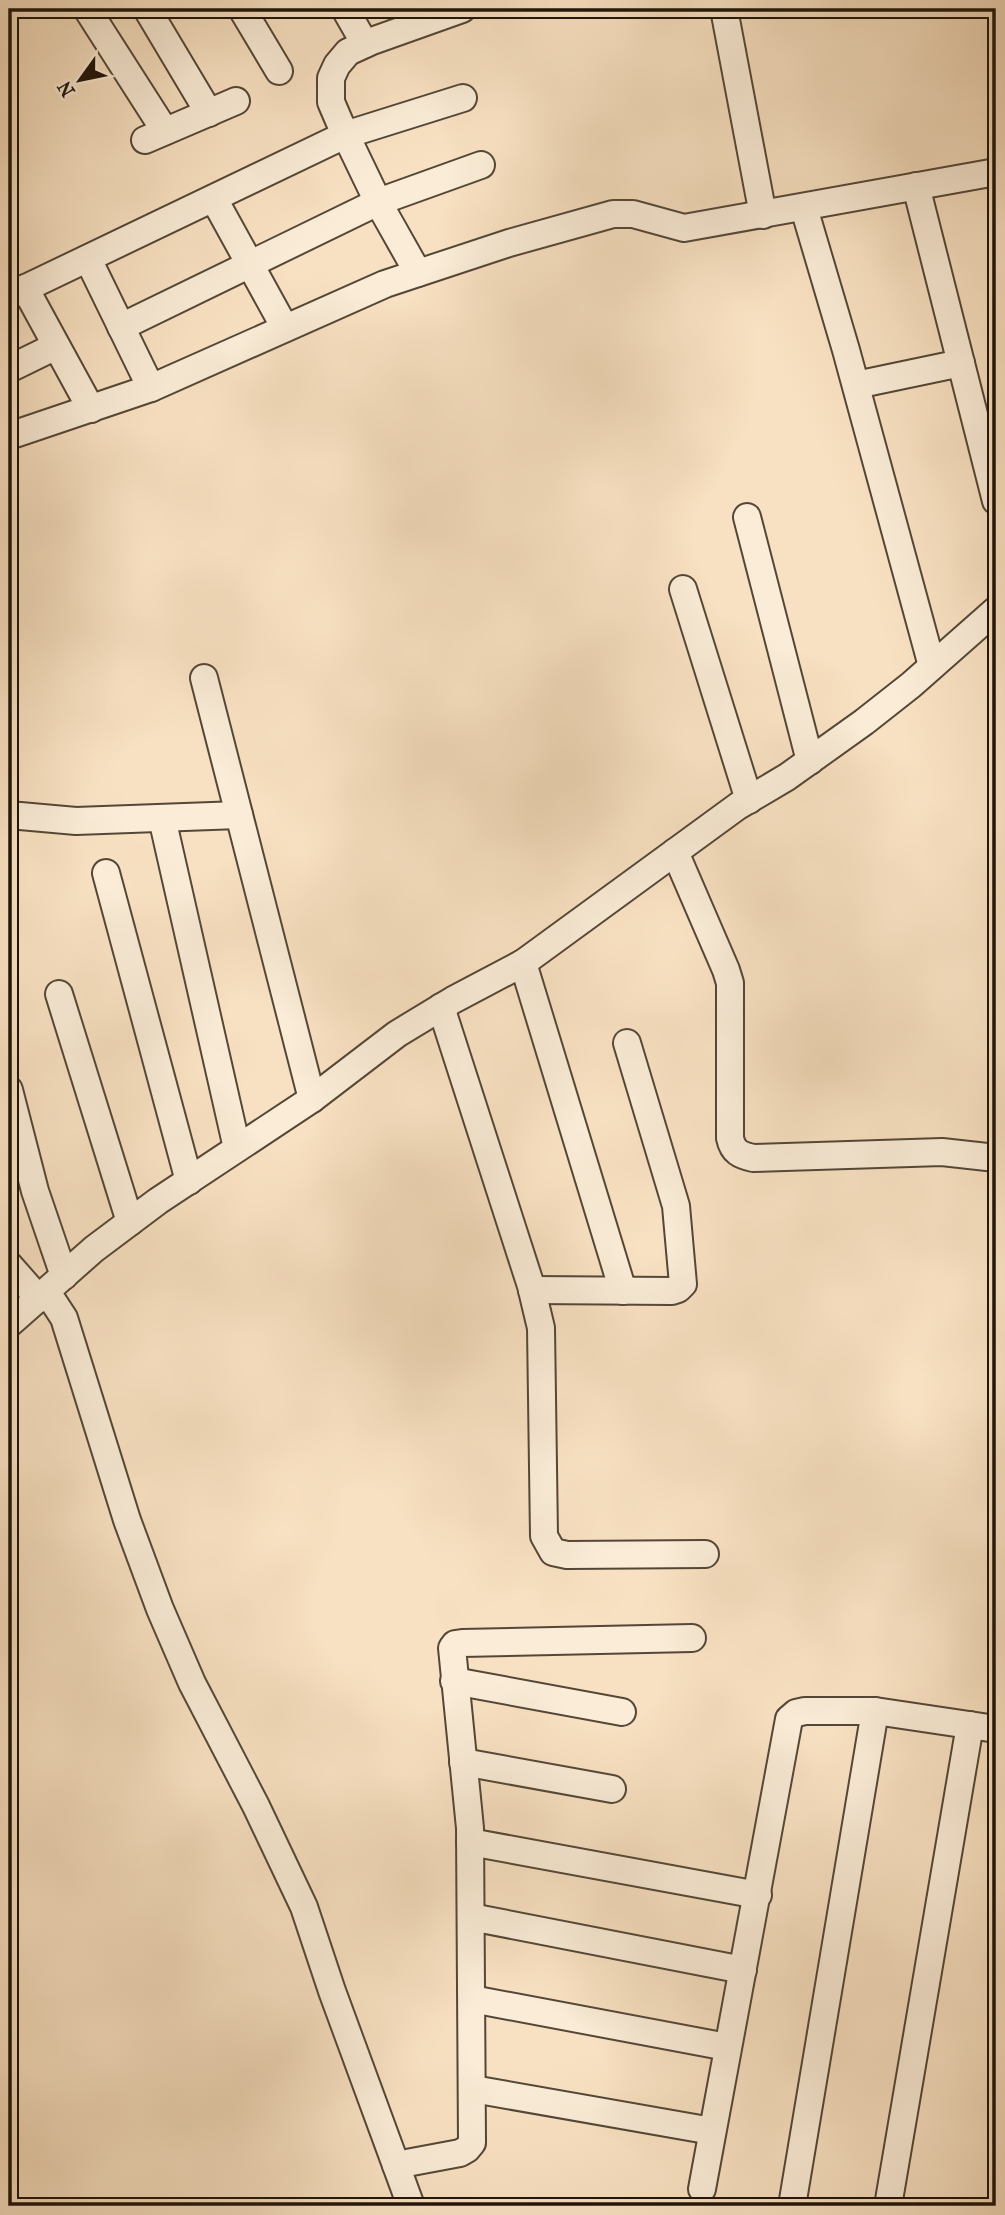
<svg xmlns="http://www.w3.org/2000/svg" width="1005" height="2215" viewBox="0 0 1005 2215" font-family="'IM FELL French Canon',serif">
	<rect width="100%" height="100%" fill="#f8e1c2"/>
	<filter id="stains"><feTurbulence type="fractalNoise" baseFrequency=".00286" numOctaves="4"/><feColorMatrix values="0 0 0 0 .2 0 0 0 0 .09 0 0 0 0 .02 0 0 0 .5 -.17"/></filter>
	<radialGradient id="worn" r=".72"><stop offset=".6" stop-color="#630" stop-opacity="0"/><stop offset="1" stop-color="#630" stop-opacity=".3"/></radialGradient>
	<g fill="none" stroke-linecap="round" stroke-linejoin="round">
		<!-- minor casing -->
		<g stroke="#544738" stroke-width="30">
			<g id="minor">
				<polyline points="87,9 165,131"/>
				<polyline points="147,9 209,113"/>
				<polyline points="242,9 279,71"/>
				<polyline points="345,9 365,44"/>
				<polyline points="724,9 763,215"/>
				<polyline points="145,140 236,101"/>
				<polyline points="916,186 996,501"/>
				<polyline points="214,199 285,328"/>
				<polyline points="804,208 846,350 932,666"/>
				<polyline points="88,259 151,388"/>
				<polyline points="418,273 378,202 340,123 331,102 331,78 337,65 348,52 372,41 462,9"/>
				<polyline points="25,288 91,409"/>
				<polyline points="9,296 345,135 463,98"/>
				<polyline points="121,327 378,202 481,165"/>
				<polyline points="9,369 56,346"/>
				<polyline points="856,385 961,363"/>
				<polyline points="9,436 151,388 385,284 509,243 613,214 633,214 684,228 996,172"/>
				<polyline points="747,517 810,761"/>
				<polyline points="683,589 749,800"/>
				<polyline points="204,678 312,1099"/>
				<polyline points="9,815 76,821 239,815"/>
				<polyline points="162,818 237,1148"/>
				<path d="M675 852 726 970 730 983V1138C733 1152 740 1155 753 1158L942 1152 996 1158"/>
				<polyline points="106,873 189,1181"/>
				<polyline points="523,963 623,1291"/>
				<polyline points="59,994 130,1222"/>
				<polyline points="441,1007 531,1286 541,1328 544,1536 553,1552 567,1555 705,1554"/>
				<polyline points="9,1090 35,1191 64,1276"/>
				<polyline points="9,1265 39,1299"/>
				<polyline points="532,1290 672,1291 678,1289 683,1284 676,1206 627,1043"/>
				<polyline points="47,1292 64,1318 127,1520 160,1609 192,1683 256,1806 304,1907 332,1991 411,2206"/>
				<polyline points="9,1324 94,1249 158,1201 312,1099 397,1034 453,1000 523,963 738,806 787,777 864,722 911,685 996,610"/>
				<polyline points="454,1681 622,1712"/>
				<polyline points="463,1762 612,1789"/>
				<polyline points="470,1842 758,1895"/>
				<polyline points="471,1917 743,1970"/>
				<polyline points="472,1999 727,2047"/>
				<polyline points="473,2089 712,2131"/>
				<polyline points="396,2165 460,2153 467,2149 472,2143 470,1828 452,1648 455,1644 462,1643 692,1638"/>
				<polyline points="702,2189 789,1719 796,1713 805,1711 875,1711 996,1729"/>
				<polyline points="792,2206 875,1711"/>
				<polyline points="888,2206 970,1725"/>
			</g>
		</g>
		<!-- minor -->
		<use href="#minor" stroke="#faecd7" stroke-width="26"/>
	</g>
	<!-- margin -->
	<rect width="1005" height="2215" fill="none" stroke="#f8e1c2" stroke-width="35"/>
	<rect x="10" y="10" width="984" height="2194" fill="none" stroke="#1e140a" stroke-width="3.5"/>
	<rect x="18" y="18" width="970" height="2180" fill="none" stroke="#1e140a" stroke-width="2"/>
	<!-- north arrow -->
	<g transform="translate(80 80) rotate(237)" stroke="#faecd7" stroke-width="5" paint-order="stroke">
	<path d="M0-5L12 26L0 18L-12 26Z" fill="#1e140a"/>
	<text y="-10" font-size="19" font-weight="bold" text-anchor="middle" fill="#1e140a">N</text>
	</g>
	<rect width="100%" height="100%" filter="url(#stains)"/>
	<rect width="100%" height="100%" fill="url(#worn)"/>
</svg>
